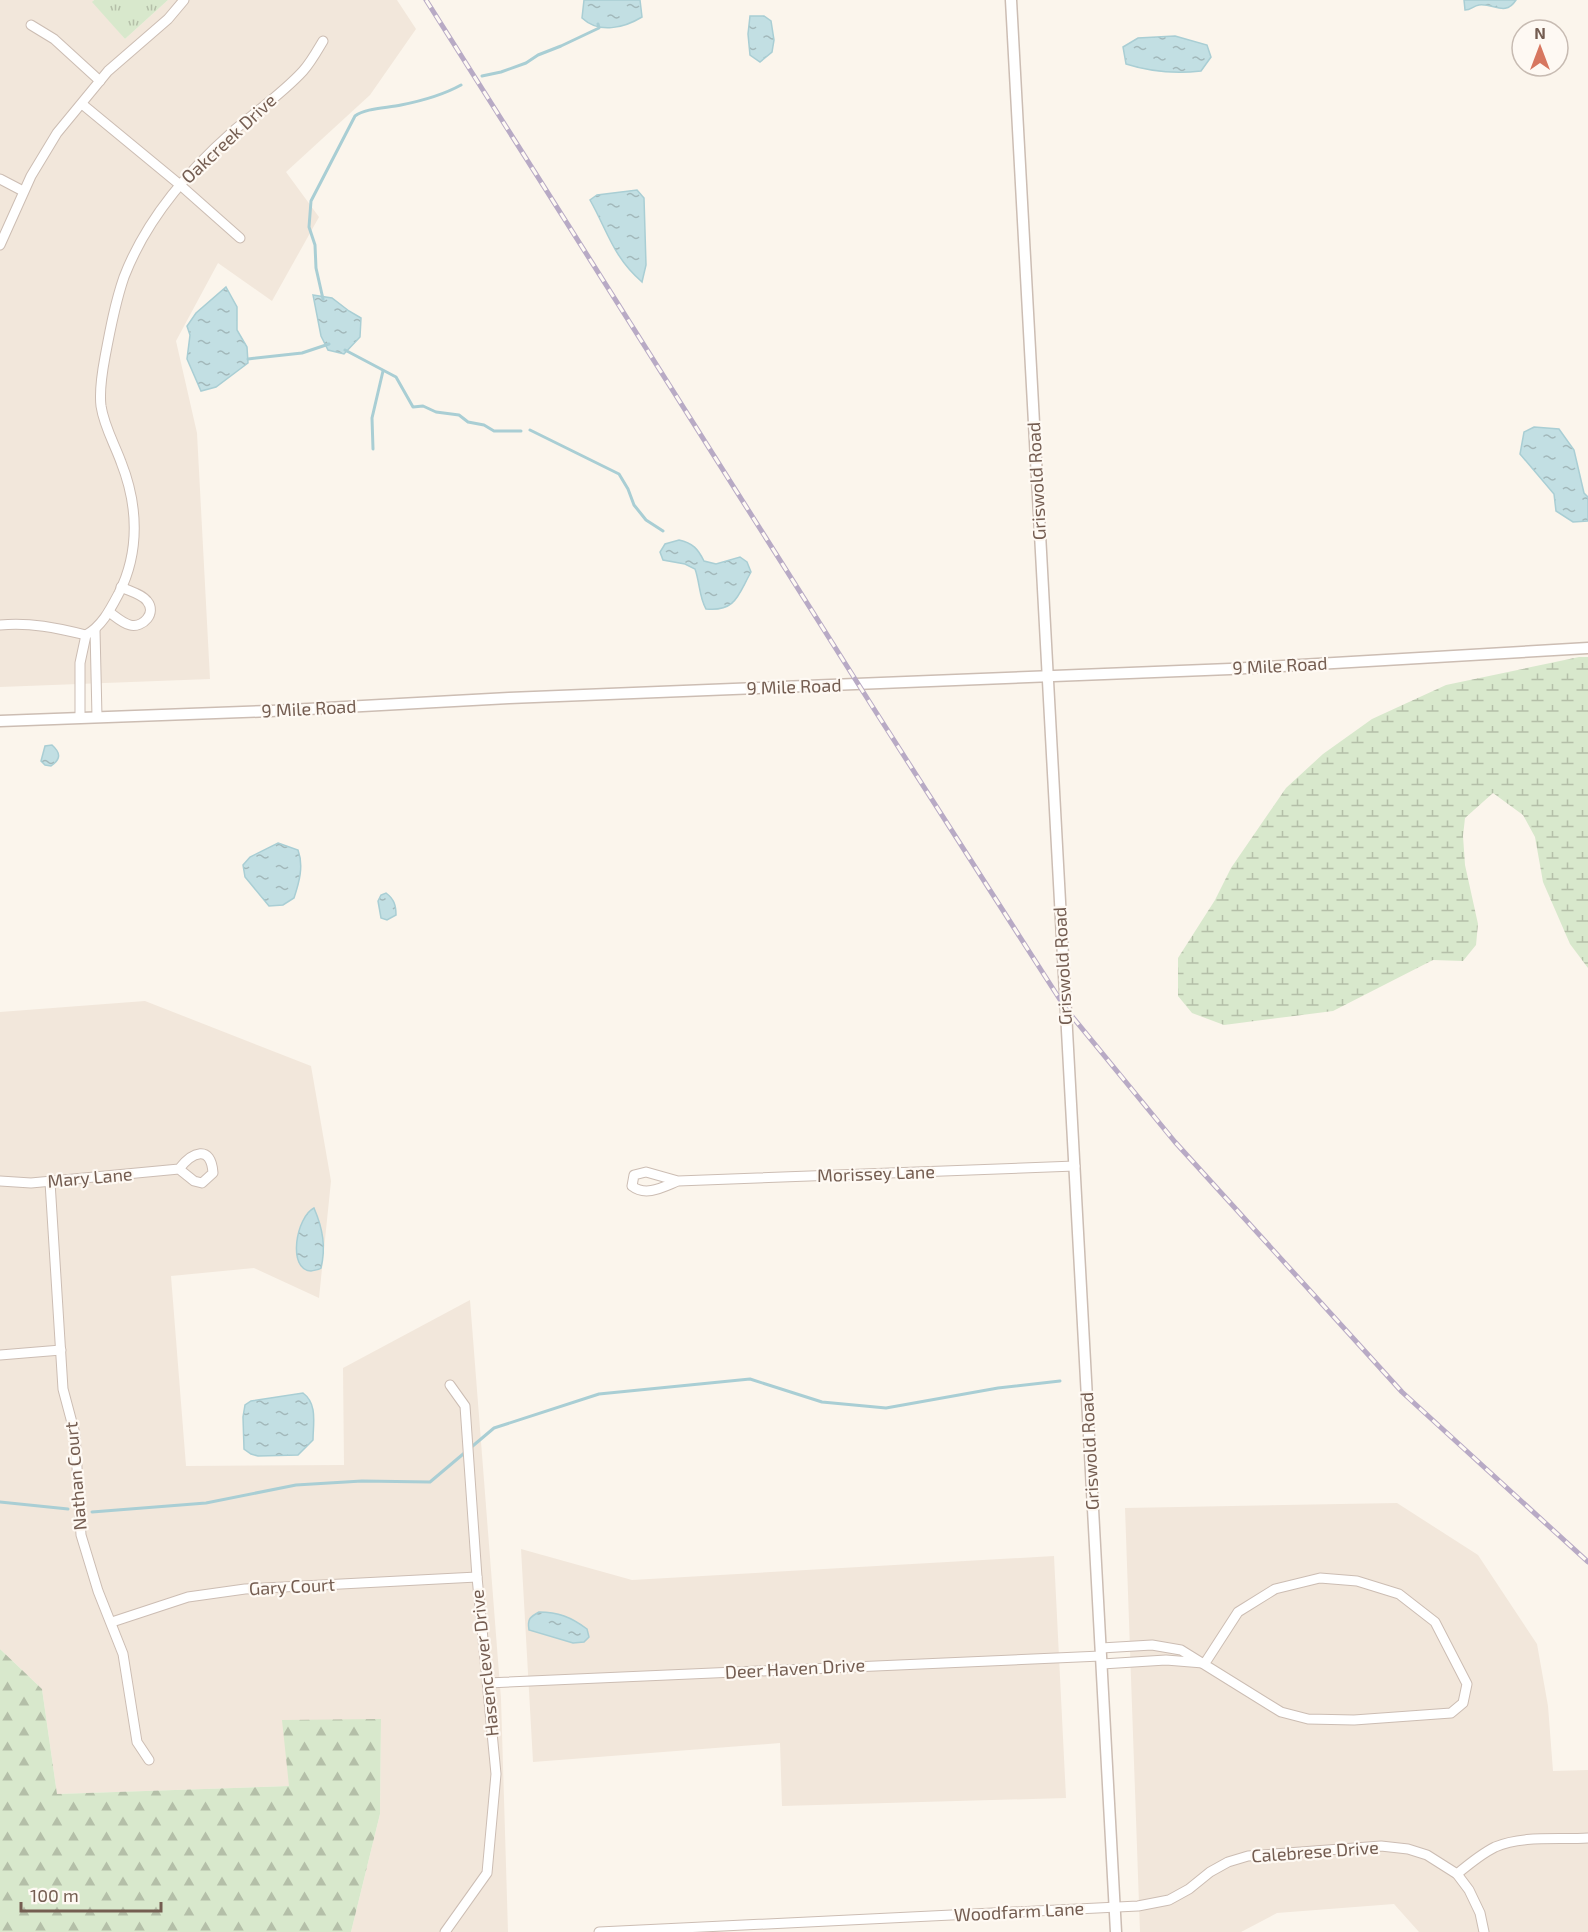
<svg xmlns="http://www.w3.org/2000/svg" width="1588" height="1932" viewBox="0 0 1588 1932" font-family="'Exo 2',sans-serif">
	<defs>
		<pattern id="forest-firs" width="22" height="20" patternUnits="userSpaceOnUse" patternTransform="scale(1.5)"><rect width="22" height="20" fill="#d8e8cc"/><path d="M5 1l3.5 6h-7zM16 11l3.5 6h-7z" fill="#b4bfa8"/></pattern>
		<pattern id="wetland-marsh" width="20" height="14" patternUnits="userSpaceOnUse" patternTransform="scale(1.5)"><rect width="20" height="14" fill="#d8e8cc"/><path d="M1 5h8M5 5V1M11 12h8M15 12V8" fill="none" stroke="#b4bfa8"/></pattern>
		<pattern id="park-tufts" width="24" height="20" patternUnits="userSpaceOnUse" patternTransform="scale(1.5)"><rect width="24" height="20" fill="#d8e8cc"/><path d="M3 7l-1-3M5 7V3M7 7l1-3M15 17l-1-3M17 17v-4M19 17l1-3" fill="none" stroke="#b4bfa8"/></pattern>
		<pattern id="water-ripples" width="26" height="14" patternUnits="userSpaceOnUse" patternTransform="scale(1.5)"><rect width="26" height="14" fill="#c2dfe3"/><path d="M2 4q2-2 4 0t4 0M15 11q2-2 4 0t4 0" fill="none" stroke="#a2b8ba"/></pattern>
	</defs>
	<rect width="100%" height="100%" fill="#fbf5ec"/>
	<!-- residential -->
	<g fill="#f2e7db">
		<polygon points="0,0 94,0 93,1 125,39 168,0 397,0 416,29 370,95 286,172 319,217 272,301 218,263 176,341 197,433 210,679 0,687"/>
		<polygon points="145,1001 311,1066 331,1181 319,1298 254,1268 171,1276 186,1466 344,1465 343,1368 470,1300 501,1699 508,1932 351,1932 380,1814 381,1719 289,1786 57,1794 42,1689 0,1649 0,1012"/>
		<polygon points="1397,1503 1478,1555 1537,1644 1548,1706 1553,1771 1588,1770 1588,1932 1419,1932 1394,1904 1277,1913 1241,1932 1140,1932 1125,1508"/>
		<polygon points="521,1549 632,1580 1054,1556 1066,1798 782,1806 780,1743 533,1762"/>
	</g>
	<!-- forest -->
	<polygon fill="url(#forest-firs)" points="0,1649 42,1689 57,1794 289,1786 282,1720 381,1719 380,1814 351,1932 0,1932"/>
	<!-- wetland -->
	<polygon fill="url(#wetland-marsh)" points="1579,657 1588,657 1588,968 1570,944 1543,882 1535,837 1523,815 1493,793 1465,818 1463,836 1465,865 1478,924 1476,945 1463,961 1433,960 1333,1011 1224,1025 1192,1013 1178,996 1178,958 1215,900 1231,868 1286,788 1323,754 1372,719 1446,685"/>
	<!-- park -->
	<polygon fill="url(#park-tufts)" points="94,0 168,0 125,39 92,2"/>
	<!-- water -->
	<g fill="url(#water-ripples)" stroke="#a9ced4" stroke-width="1.5">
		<path d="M584 0H640L642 17C624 28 599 34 582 18Z"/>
		<path d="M1464 0H1516C1505 17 1494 3 1479 5 1473 6 1471 10 1465 10Z"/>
		<polygon points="750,16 764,16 771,21 774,40 772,52 760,62 750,55 748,34"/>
		<path d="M1175 36 1207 45 1211 57 1201 71C1174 74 1151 72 1126 64L1123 47 1138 38Z"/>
		<path d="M637 190 644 198 646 265 642 282C613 257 608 232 590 200L597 195Z"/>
		<polygon points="226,287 237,307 237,330 247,347 248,363 216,387 201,391 187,359 190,335 187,326 196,313"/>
		<polygon points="313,295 332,298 349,311 361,318 360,337 344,354 328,350 321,336"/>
		<polygon points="1534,427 1559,429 1574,450 1584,493 1588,497 1588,521 1573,522 1556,511 1554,494 1520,454 1524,432"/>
		<path d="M679 540C693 543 698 549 704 561L716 564 740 557 747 562 751 572C738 595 736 612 706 609 699 597 700 583 695 569L685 564 663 560 660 552 665 544Z"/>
		<path d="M52 745C61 753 61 759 51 766L45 765 41 761 45 746Z"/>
		<path d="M278 843 298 850C304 866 299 883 294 898L283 905 269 906 245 877 243 865 250 857Z"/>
		<path d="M386 893C394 899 396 905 396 915L387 920 381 918 378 901 381 895Z"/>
		<path d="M314 1208C323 1229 326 1247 321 1268 321 1269 312 1271 311 1271 287 1270 296 1217 314 1208Z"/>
		<path d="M303 1393C318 1404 313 1424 313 1440L298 1455 258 1456 251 1454 244 1449 243 1417 245 1405 251 1401Z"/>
		<path d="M539 1612C558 1612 571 1617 587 1629L589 1637 584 1642 573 1643 529 1630C527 1619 530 1617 539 1612Z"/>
	</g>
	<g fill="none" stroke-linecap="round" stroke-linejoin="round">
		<!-- stream -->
		<g stroke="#a9ced4" stroke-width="3">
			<polyline points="482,76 501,72 526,63 538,55 561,46 599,28 598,24"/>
			<path d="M323 299 316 268 315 245 309 227 311 201 355 116C365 108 388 108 401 105 421 101 443 95 461 85"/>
			<polyline points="345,350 396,377 413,407 423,406 436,412 459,415 468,422 484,425 494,431 521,431"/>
			<polyline points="248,359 302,353 329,344"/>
			<polyline points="530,430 619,474 628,489 634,505 646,520 663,531"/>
			<polyline points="373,449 372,418 383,371"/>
			<polyline points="0,1502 68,1509"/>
			<polyline points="92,1512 206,1503 296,1485 362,1481 430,1482 494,1428 599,1394 750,1379 822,1402 886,1408 998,1388 1060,1381"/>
		</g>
		<!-- minor casing -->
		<g stroke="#ccbdb3" stroke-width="11">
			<g id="minor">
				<polyline points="31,25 54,39 100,81"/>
				<polyline points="82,104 179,184 240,238"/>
				<polyline points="0,179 23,191"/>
				<polyline points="0,245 31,176 57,133 108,71 168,19 184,0"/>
				<path d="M109 612C115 616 122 623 130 625 143 628 157 613 147 601 142 594 129 591 121 587"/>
				<path d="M0 625C30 622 57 628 86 635"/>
				<polyline points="95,630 97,717"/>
				<path d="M80 717V663L86 635C102 626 110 610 119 593 140 551 138 505 121 462 114 443 104 426 101 406 99 390 102 373 105 357 110 330 115 303 124 277 146 220 186 173 231 133 254 113 282 94 303 71 311 62 317 51 323 41"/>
				<path d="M0 1181 31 1183 179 1169 194 1181 202 1183 213 1173C211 1144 192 1152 179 1169"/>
				<path d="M678 1181 646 1172 634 1175 632 1186C646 1197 663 1187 678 1181L1075 1166"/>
				<polyline points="50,1182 63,1389 75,1434 81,1535 98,1591 123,1654 137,1742 149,1760"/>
				<polyline points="0,1355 61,1350"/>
				<polyline points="112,1622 188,1597 245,1589 477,1577"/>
				<polyline points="1101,1648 1152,1645 1181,1650 1281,1712 1308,1719 1354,1720 1451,1713 1463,1703 1467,1684 1435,1622 1399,1594 1357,1581 1320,1578 1275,1589 1238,1612 1205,1663"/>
				<polyline points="1102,1664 1166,1660 1203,1663"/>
				<polyline points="488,1683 1101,1656"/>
				<path d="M1457 1874C1469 1864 1481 1854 1495 1847 1523 1835 1559 1840 1588 1838"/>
				<polyline points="445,1932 487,1873 496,1774 477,1577 465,1406 450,1385"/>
				<polyline points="599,1932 1138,1906 1169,1900 1189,1889 1210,1872 1228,1862 1248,1856 1381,1846 1408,1849 1427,1855 1457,1874 1469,1890 1480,1913 1484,1932"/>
			</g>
		</g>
		<!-- tertiary casing -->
		<g stroke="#ccbdb3" stroke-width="13">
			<g id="tertiary">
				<polyline points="1011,0 1116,1932"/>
				<polyline points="0,721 271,711 509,698 1230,669 1588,648"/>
			</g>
		</g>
		<!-- minor -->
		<use href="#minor" stroke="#fff" stroke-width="9"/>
		<!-- tertiary -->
		<use href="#tertiary" stroke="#fff" stroke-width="10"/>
		<!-- rail casing -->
		<g stroke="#b8aac5" stroke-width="5">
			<polyline id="rail" points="426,0 874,709 1066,1009 1175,1142 1402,1392 1588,1562"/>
		</g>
		<!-- rail -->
		<use href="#rail" stroke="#fef9f3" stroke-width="3" stroke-dasharray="9" stroke-linecap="butt"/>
	</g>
	<g text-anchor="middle" stroke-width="4.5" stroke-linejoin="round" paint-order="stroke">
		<!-- street labels -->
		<g font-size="18" fill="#745d51" stroke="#fef9f3">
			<text transform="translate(229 139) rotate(-43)" y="6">Oakcreek Drive</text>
			<text transform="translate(1037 481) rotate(-93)" y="6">Griswold Road</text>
			<text transform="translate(1280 666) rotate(-3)" y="6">9 Mile Road</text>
			<text transform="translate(794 687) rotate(-2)" y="6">9 Mile Road</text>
			<text transform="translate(309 709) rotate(-3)" y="6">9 Mile Road</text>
			<text transform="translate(1063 966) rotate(-93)" y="6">Griswold Road</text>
			<text transform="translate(876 1174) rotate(-2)" y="6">Morissey Lane</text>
			<text transform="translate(90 1178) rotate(-5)" y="6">Mary Lane</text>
			<text transform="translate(1090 1451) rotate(-93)" y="6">Griswold Road</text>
			<text transform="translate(76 1476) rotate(-95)" y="6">Nathan Court</text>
			<text transform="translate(292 1587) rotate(-3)" y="6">Gary Court</text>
			<text transform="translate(485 1663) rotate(-96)" y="6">Hasenclever Drive</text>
			<text transform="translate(795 1669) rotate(-3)" y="6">Deer Haven Drive</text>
			<text transform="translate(1315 1852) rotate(-4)" y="6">Calebrese Drive</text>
			<text transform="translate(1019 1912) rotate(-3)" y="6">Woodfarm Lane</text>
		</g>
	</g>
	<!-- north arrow -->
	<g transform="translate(1540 48)"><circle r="28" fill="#fef9f3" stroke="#c7bbb2" stroke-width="1.5"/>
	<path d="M0-4.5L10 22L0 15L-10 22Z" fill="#d77760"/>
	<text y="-9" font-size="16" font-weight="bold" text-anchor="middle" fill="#745d51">N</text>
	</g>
	<!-- scale -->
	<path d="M21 1902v9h140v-9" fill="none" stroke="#745d51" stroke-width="3"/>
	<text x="30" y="1902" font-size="18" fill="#745d51" stroke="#fef9f3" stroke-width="4.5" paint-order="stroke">100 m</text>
</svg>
